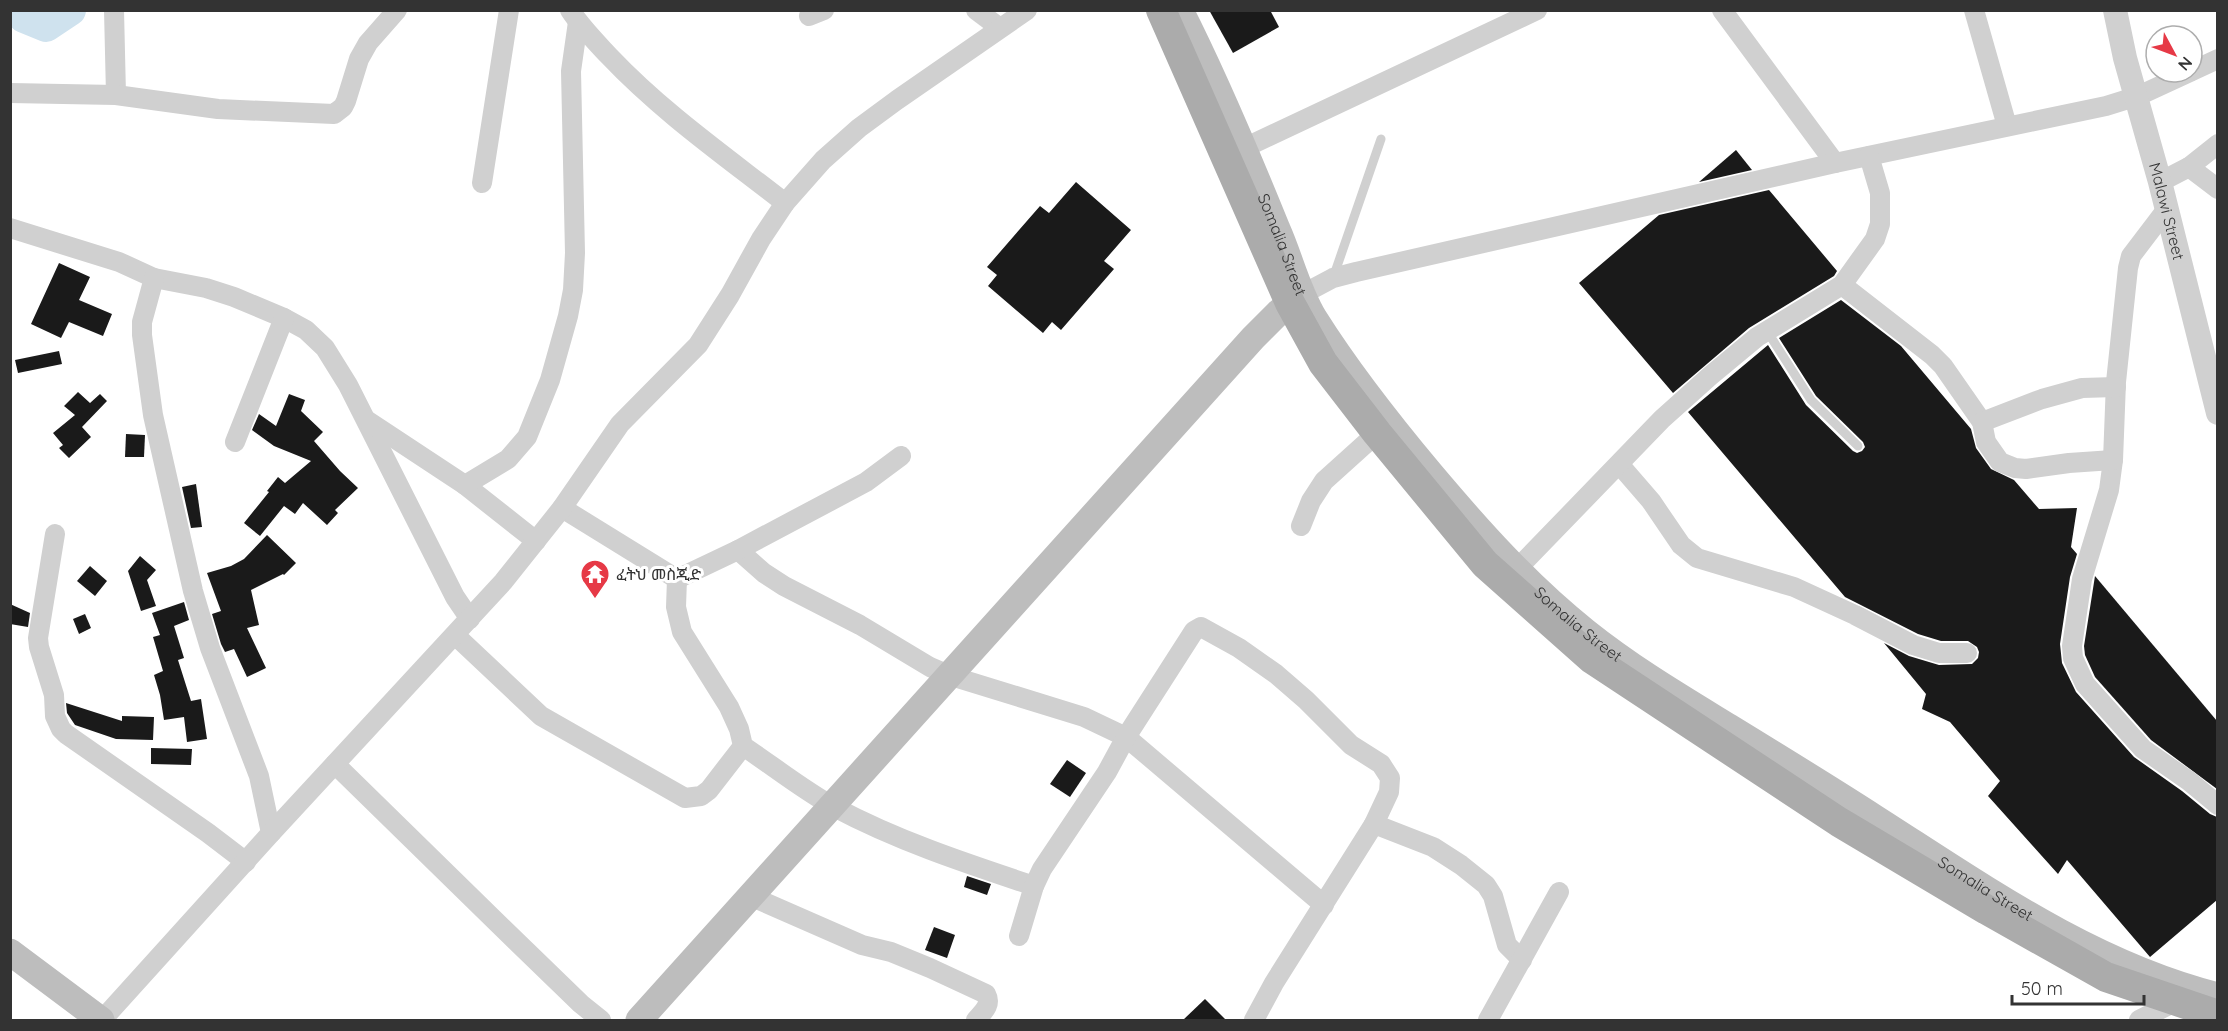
<svg xmlns="http://www.w3.org/2000/svg" width="2228" height="1031" viewBox="0 0 2228 1031" font-family="Quicksand,'Noto Sans Ethiopic',sans-serif">
	<rect width="100%" height="100%" fill="#fff"/>
	<g fill="none" stroke-linecap="round" stroke-linejoin="round">
		<!-- river -->
		<polyline stroke="#cfe2ee" stroke-width="32" points="18,10 24,17 46,26 70,10"/>
	</g>
	<!-- building -->
	<g fill="#1a1a1a">
		<polygon points="1209,10 1270,10 1279,27 1233,53"/>
		<polygon points="1736,150 1752,170 1699,182"/>
		<polygon points="1076,182 1131,230 1104,261 1114,269 1061,330 1052,322 1043,333 988,286 997,275 987,267 1040,206 1049,213"/>
		<polygon points="1769,190 1837,271 1834,276 1749,328 1673,393 1579,283 1659,215"/>
		<polygon points="59,263 90,277 79,300 112,314 103,336 69,322 61,338 31,324"/>
		<polygon points="1841,300 1901,346 1971,429 1976,448 1991,469 2014,480 2039,509 2077,508 2071,547 2077,554 2070,577 2060,644 2062,663 2076,692 2134,757 2182,791 2210,814 2217,817 2217,900 2150,957 2067,860 2058,874 1988,796 2000,781 1950,722 1922,709 1926,694 1884,643 1909,656 1939,665 1972,664 1978,658 1979,652 1977,647 1968,641 1941,641 1918,634 1845,597 1688,412 1768,345 1806,405 1853,451 1857,453 1862,451 1865,447 1863,442 1816,396 1779,338"/>
		<polygon points="59,351 62,364 18,373 15,360"/>
		<polygon points="78,392 90,403 100,394 107,401 82,427 91,437 69,458 59,448 63,445 53,433 75,415 64,406"/>
		<polygon points="289,394 305,400 301,411 323,432 314,441 340,471 358,488 335,510 338,513 327,525 303,503 295,514 284,506 260,536 244,523 269,492 267,491 278,477 285,483 311,461 274,446 252,430 259,414 276,426"/>
		<polygon points="126,434 145,435 144,457 125,457"/>
		<polygon points="196,484 202,527 191,528 182,487"/>
		<polygon points="267,535 296,563 284,575 283,574 251,590 259,625 247,628 266,668 247,677 234,649 225,652 221,644 212,614 221,611 207,573 231,566 244,559"/>
		<polygon points="140,556 156,570 147,580 156,606 141,611 128,571"/>
		<polygon points="90,566 107,581 95,596 77,581"/>
		<polygon points="2095,576 2217,721 2217,789 2151,740 2095,677 2085,655 2084,646"/>
		<polygon points="184,602 189,620 174,626 184,658 178,660 191,701 201,699 207,739 187,742 184,717 164,720 160,695 154,675 163,671 153,637 160,635 152,613"/>
		<polygon points="10,604 30,613 28,627 10,624"/>
		<polygon points="85,614 91,628 79,634 73,619"/>
		<polygon points="66,703 122,721 122,716 154,717 153,740 116,739 75,725 67,713"/>
		<polygon points="151,748 192,749 191,765 151,764"/>
		<polygon points="1067,760 1086,773 1070,797 1050,784"/>
		<polygon points="967,876 991,884 987,895 964,887"/>
		<polygon points="934,927 955,935 947,958 925,950"/>
		<polygon points="1205,999 1226,1020 1183,1020"/>
	</g>
	<g fill="none" stroke-linecap="round" stroke-linejoin="round">
		<!-- service -->
		<g stroke="#d0d0d0" stroke-width="9">
			<polyline points="1333,278 1381,139"/>
			<polyline points="1767,331 1811,400 1858,446"/>
		</g>
		<!-- minor -->
		<g stroke="#d0d0d0" stroke-width="20">
			<polyline points="114,10 116,95"/>
			<path d="M570 10C581 27 595 41 609 56 662 112 725 156 785 203"/>
			<polyline points="976,10 1000,28"/>
			<polyline points="1722,10 1835,163"/>
			<polyline points="1974,10 2007,126"/>
			<polyline points="809,16 824,10"/>
			<polyline points="2192,71 2218,59"/>
			<polyline points="10,93 116,95 218,109 334,114 343,107 346,101 359,59 368,43 397,10"/>
			<polyline points="1244,148 1537,10"/>
			<polyline points="2189,167 2218,189"/>
			<polyline points="2160,182 2189,167 2218,144"/>
			<polyline points="482,183 509,10"/>
			<polyline points="2166,210 2131,256 2128,268 2116,382 2113,460 2109,490 2082,579 2072,646 2073,658 2085,684 2143,749 2189,781 2218,805"/>
			<polyline points="10,228 119,262 154,278 206,288 234,297 284,318 306,330 325,348 348,385 455,597 470,619"/>
			<polyline points="154,278 142,322 142,335 153,415 193,591 210,648 259,776 271,833"/>
			<polyline points="1842,285 1932,355 1943,366 1982,422 1986,442 2000,462 2015,468 2026,469 2069,463 2113,460"/>
			<polyline points="1301,295 1333,278 1356,272 1835,163 2106,106 2138,96 2190,72"/>
			<polyline points="368,421 465,485 536,541"/>
			<polyline points="1982,422 2042,399 2082,388 2116,387"/>
			<polyline points="235,442 284,318"/>
			<polyline points="1619,464 1651,501 1681,545 1697,558 1794,587 1855,615 1913,645 1939,653 1967,653"/>
			<polyline points="465,485 508,459 527,437 550,380 568,316 573,290 575,253 571,71 578,22"/>
			<polyline points="562,508 677,579"/>
			<polyline points="1301,526 1311,501 1324,481 1385,426"/>
			<polyline points="55,534 38,638 39,647 54,695 55,716 61,729 66,734 208,833 246,862"/>
			<polyline points="738,550 764,573 784,586 860,625 930,667 951,676 1084,717 1126,737 1324,905"/>
			<polyline points="1516,570 1662,419 1710,376 1757,337 1842,285 1875,239 1880,224 1880,193 1869,156"/>
			<path d="M677 579 676 607 682 632 729 707 739 729 743 746C773 766 803 790 834 807 898 841 965 863 1034 886"/>
			<polyline points="677,579 738,550 866,482 901,456"/>
			<polyline points="455,635 541,716 685,798 701,796 709,790 743,746"/>
			<polyline points="335,764 517,942 581,1004 601,1020"/>
			<polyline points="1374,824 1433,847 1461,865 1486,885 1493,896 1507,945 1522,960"/>
			<path d="M750 896 862 945 891 952 930 968 986 994C992 1005 983 1012 976 1020"/>
			<polyline points="1019,936 1034,886 1042,869 1107,772 1126,737 1194,631 1201,627 1239,648 1276,674 1306,700 1351,745 1381,764 1390,778 1389,792 1374,824 1274,983 1254,1020"/>
			<polyline points="102,1020 271,833 503,582 562,508 620,424 698,345 730,295 761,239 785,203 823,160 859,128 897,100 1027,10"/>
			<polyline points="1488,1020 1559,892"/>
			<polyline points="2139,1020 2181,999"/>
		</g>
		<!-- tertiary -->
		<path stroke="#d0d0d0" stroke-width="24" id="s1" d="M2115 10 2125 58 2160 182 2218 413"/>
		<!-- secondary -->
		<g stroke="#bdbdbd" stroke-width="27">
			<path id="s2" d="M1180 10C1216 81 1247 155 1277 229 1290 258 1297 290 1314 318 1348 372 1389 424 1430 473 1478 530 1528 586 1586 632 1631 668 1680 697 1729 727 1778 757 1827 787 1875 818 1983 887 2091 964 2218 996"/>
			<polyline points="10,952 101,1020"/>
			<polyline points="639,1020 1253,338 1278,313 1301,295"/>
		</g>
		<!-- primary -->
		<polyline stroke="#ababab" stroke-width="30" points="1161,10 1290,303 1323,363 1377,433 1485,564 1592,659 1839,822 1987,910 2106,977 2218,1015"/>
	</g>
	<!-- icons -->
	<defs>
		<g id="temple-pin" transform="scale(1.5)"><path d="M0 17L-7.5 6A9.5 9.5 0 1 1 7.5 6Z" fill="#e63946" stroke="#fff"/><path d="M0-6L5-2H3V0L6.5 2.5H4V6H1.5V3h-3V6H-4V2.5H-6.5L-3 0V-2H-5Z" fill="#fff"/></g>
	</defs>
	<g fill-rule="evenodd">
		<use href="#temple-pin" x="595" y="574"/>
	</g>
	<g text-anchor="middle" stroke-width="6" stroke-linejoin="round" paint-order="stroke">
		<!-- street labels -->
		<g font-size="16" fill="#333" stroke="#fff">
			<text dy="6" stroke="none"><textPath href="#s1" startOffset="208">Malawi Street</textPath></text>
			<text dy="6" stroke="none"><textPath href="#s2" startOffset="256">Somalia Street</textPath></text>
			<text dy="6" stroke="none"><textPath href="#s2" startOffset="742">Somalia Street</textPath></text>
			<text dy="6" stroke="none"><textPath href="#s2" startOffset="1228">Somalia Street</textPath></text>
		</g>
		<!-- poi labels -->
		<g font-size="16" fill="#333" stroke="#fff" text-anchor="start">
			<text x="616" y="580">ፈትህ መስጂድ</text>
		</g>
	</g>
	<!-- border -->
	<rect width="2228" height="1031" fill="none" stroke="#333333" stroke-width="24"/>
	<!-- north arrow -->
	<g transform="translate(2174 54) rotate(131)"><circle r="28" fill="#ffffff" stroke="#adadad" stroke-width="1.5"/>
	<path d="M0-4.5L10 22L0 15L-10 22Z" fill="#e63946"/>
	<text y="-9" font-size="16" font-weight="bold" text-anchor="middle" fill="#333333">N</text>
	</g>
	<!-- scale -->
	<path d="M2012 995v9h132v-9" fill="none" stroke="#333333" stroke-width="3"/>
	<text x="2021" y="995" font-size="18" fill="#333333" stroke="#ffffff" stroke-width="4.5" paint-order="stroke">50 m</text>
</svg>
